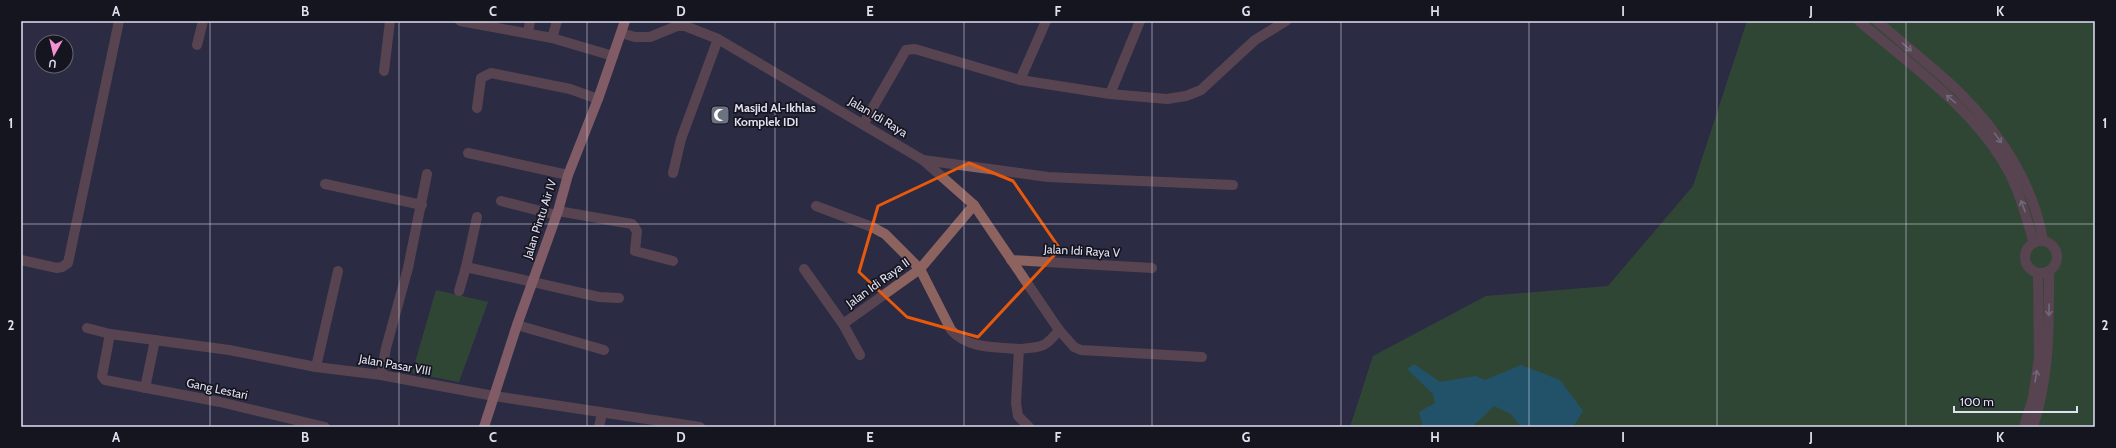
<svg xmlns="http://www.w3.org/2000/svg" width="2116" height="448" viewBox="0 0 2116 448" font-family="Cabin,sans-serif">
	<rect width="100%" height="100%" fill="#2c2b44"/>
	<!-- green -->
	<g fill="#376624">
		<polygon points="1747,21 2095,21 2095,427 1350,427 1373,356 1486,296 1608,286 1693,186"/>
		<polygon points="436,290 488,302 459,382 412,373"/>
	</g>
	<!-- water -->
	<polygon fill="#158198" points="1414,364 1440,382 1476,376 1485,380 1521,365 1560,380 1583,411 1573,427 1521,427 1511,414 1494,406 1472,427 1423,427 1419,412 1435,403 1433,394 1407,369"/>
	<g fill="none" stroke-linecap="round" stroke-linejoin="round">
		<!-- minor -->
		<g stroke="#8c635f" stroke-width="10">
			<polyline points="460,21 552,38 613,56"/>
			<path d="M1859 21C1914 68 1986 117 2015 185 2023 204 2028 224 2034 243"/>
			<path d="M1877 21C1904 45 1932 66 1958 91 1999 131 2034 184 2043 241"/>
			<polyline points="528,33 530,21"/>
			<polyline points="621,33 635,37 650,37 677,26 685,26 718,39 923,160 974,205 1059,330 1074,347 1081,350 1202,357"/>
			<polyline points="552,38 557,21"/>
			<polyline points="197,45 203,21"/>
			<polyline points="384,71 390,21"/>
			<polyline points="1020,80 1046,21"/>
			<polyline points="1110,94 1140,21"/>
			<polyline points="477,108 481,78 491,73 570,89 598,99"/>
			<polyline points="864,123 906,50 915,49 1020,80 1110,94 1167,99 1186,96 1201,90 1255,40 1286,21"/>
			<polyline points="468,153 568,175"/>
			<polyline points="923,160 1048,177 1233,185"/>
			<polyline points="673,173 681,139 718,39"/>
			<polyline points="325,184 422,205"/>
			<polyline points="501,201 556,215"/>
			<path d="M816 206 872 227 885 234 920 269 951 330C968 349 995 347 1019 349"/>
			<polyline points="558,211 632,224 637,231 635,251 673,261"/>
			<polyline points="477,217 466,267 599,297 619,298"/>
			<circle cx="2041" cy="257" r="16"/>
			<polyline points="21,260 57,268 62,267 68,263 119,21"/>
			<polyline points="1011,260 1152,268"/>
			<polyline points="804,269 843,324 860,355"/>
			<polyline points="459,291 466,267"/>
			<polyline points="843,324 920,269 974,205"/>
			<polyline points="517,325 604,350"/>
			<polyline points="87,328 110,334 229,350 316,367 381,375 494,396 700,427"/>
			<polyline points="110,334 102,376 105,380 220,402 325,427"/>
			<polyline points="316,367 338,271"/>
			<polyline points="381,375 386,348 408,268 427,174"/>
			<polyline points="145,388 155,340"/>
			<polyline points="599,427 602,413"/>
			<path d="M1029 427 1018 416 1016 403 1019 349C1042 347 1045 348 1059 330"/>
			<polyline points="2024,427 2033,398 2039,358 2038,273"/>
			<path d="M2033 427C2050 376 2049 324 2049 271"/>
		</g>
		<!-- major -->
		<polyline stroke="#e9968e" stroke-width="10" points="484,427 517,325 558,211 568,175 598,99 625,21"/>
	</g>
	<!-- one-way arrows -->
	<defs><path id="oneway-shaft" d="M-6 0H5M1.5-3L5.5 0L1.5 3" fill="none" stroke-width="1.6" stroke-linecap="round" stroke-linejoin="round"/></defs>
	<g stroke="#c3b4be">
		<use href="#oneway-shaft" transform="translate(1907 47) rotate(41)"/>
		<use href="#oneway-shaft" transform="translate(1951 99) rotate(-140)"/>
		<use href="#oneway-shaft" transform="translate(1998 138) rotate(54)"/>
		<use href="#oneway-shaft" transform="translate(2023 206) rotate(-110)"/>
		<use href="#oneway-shaft" transform="translate(2049 310) rotate(91)"/>
		<use href="#oneway-shaft" transform="translate(2036 376) rotate(-81)"/>
	</g>
	<!-- marked area -->
	<path d="M0 0H2116V448H0ZM969 163 1013 181 1060 249 978 337 907 317 859 272 878 206Z" fill="#2c2b44" fill-opacity=".55" fill-rule="evenodd"/>
	<path fill="none" stroke="#e8590c" stroke-width="3" stroke-linejoin="round" d="M969 163 1013 181 1060 249 978 337 907 317 859 272 878 206Z"/>
	<!-- grid -->
	<path fill="none" stroke="#e0e0f1" stroke-width="1" stroke-opacity="0.55" d="M210 21V427M399 21V427M587 21V427M775 21V427M964 21V427M1152 21V427M1341 21V427M1529 21V427M1717 21V427M1906 21V427M21 224H2095"/>
	<!-- icons -->
	<defs>
		<g id="mosque-square" transform="scale(1)"><rect x="-9" y="-9" width="18" height="18" rx="4" fill="#6b7280" stroke="#151520"/><path d="M3.5-4.9A6 6 0 1 0 3.5 4.9A5 5 0 1 1 3.5-4.9Z" fill="#fff"/></g>
	</defs>
	<g fill-rule="evenodd">
		<use href="#mosque-square" x="720" y="115"/>
	</g>
	<g text-anchor="middle" stroke-width="3.5" stroke-linejoin="round" paint-order="stroke">
		<!-- poi labels -->
		<g font-size="12" font-weight="bold" fill="#e0e0f1" stroke="#151520" text-anchor="start">
			<text x="734" y="112">Masjid Al-Ikhlas<tspan x="734" dy="14">Komplek IDI</tspan></text>
		</g>
		<!-- street labels -->
		<g font-size="12" fill="#e0e0f1" stroke="#151520">
			<text transform="translate(878 117) rotate(31)" y="4">Jalan Idi Raya</text>
			<text transform="translate(540 219) rotate(-72)" y="4">Jalan Pintu Air IV</text>
			<text transform="translate(1082 251) rotate(3)" y="4">Jalan Idi Raya V</text>
			<text transform="translate(878 283) rotate(-36)" y="4">Jalan Idi Raya II</text>
			<text transform="translate(395 365) rotate(10)" y="4">Jalan Pasar VIII</text>
			<text transform="translate(217 389) rotate(12)" y="4">Gang Lestari</text>
		</g>
	</g>
	<!-- border -->
	<rect width="2116" height="448" fill="none" stroke="#151520" stroke-width="44"/>
	<!-- north arrow -->
	<g transform="translate(54 54) rotate(188)"><circle r="19" fill="#151520" stroke="#666674"/>
	<path d="M0-3L7 15L0 10L-7 15Z" fill="#f591d3"/>
	<text y="-6" font-size="11" font-weight="bold" text-anchor="middle" fill="#e0e0f1">U</text>
	</g>
	<!-- scale -->
	<path d="M1954 406v6h123v-6" fill="none" stroke="#e0e0f1" stroke-width="2"/>
	<text x="1960" y="406" font-size="12" fill="#e0e0f1" stroke="#151520" stroke-width="3" paint-order="stroke">100 m</text>
	<rect x="22" y="22" width="2072" height="404" fill="none" stroke="#e0e0f1" stroke-width="1.5"/>
	<g font-size="13" text-anchor="middle" font-weight="bold" fill="#e0e0f1">
		<text x="116" y="16">A</text>
		<text x="305" y="16">B</text>
		<text x="493" y="16">C</text>
		<text x="681" y="16">D</text>
		<text x="870" y="16">E</text>
		<text x="1058" y="16">F</text>
		<text x="1246" y="16">G</text>
		<text x="1435" y="16">H</text>
		<text x="1623" y="16">I</text>
		<text x="1811" y="16">J</text>
		<text x="2000" y="16">K</text>
		<text x="11" y="128">1</text>
		<text x="2105" y="128">1</text>
		<text x="11" y="330">2</text>
		<text x="2105" y="330">2</text>
		<text x="116" y="442">A</text>
		<text x="305" y="442">B</text>
		<text x="493" y="442">C</text>
		<text x="681" y="442">D</text>
		<text x="870" y="442">E</text>
		<text x="1058" y="442">F</text>
		<text x="1246" y="442">G</text>
		<text x="1435" y="442">H</text>
		<text x="1623" y="442">I</text>
		<text x="1811" y="442">J</text>
		<text x="2000" y="442">K</text>
	</g>
</svg>
